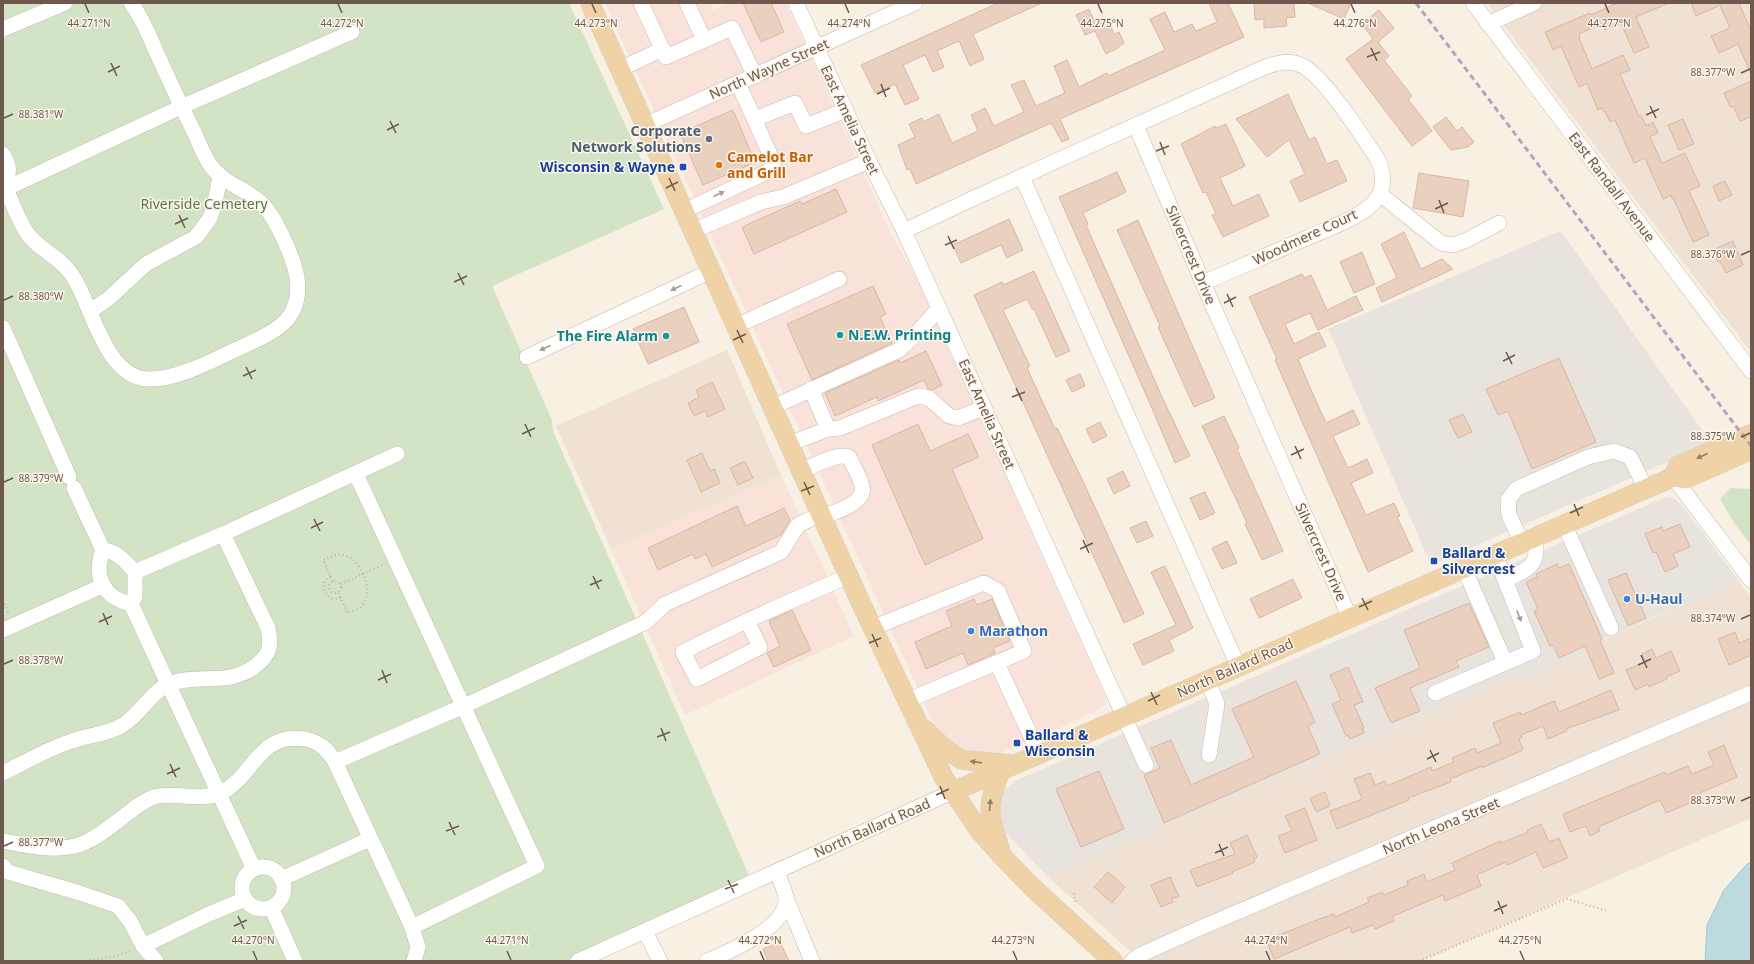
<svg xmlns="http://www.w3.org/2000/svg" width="1754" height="964" viewBox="0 0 1754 964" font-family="'Noto Sans',sans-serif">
	<rect width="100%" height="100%" fill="#f9f0e4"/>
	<!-- residential -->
	<g fill="#efe2d4">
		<polygon points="1487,3 1751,3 1751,352 1622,182"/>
		<polygon points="727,350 781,475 611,549 556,426"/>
		<polygon points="1739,581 1751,597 1751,818 1421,961 1141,961 1048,877 1516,676 1519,682 1605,645 1603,640"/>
	</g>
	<!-- commercial -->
	<g fill="#f8e2d9">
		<polygon points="605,3 710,3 713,10 729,3 786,3 893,238 916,278 1104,694 1106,703 1099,710 1042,736 995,755 972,756 938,733"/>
		<polygon points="781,475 854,636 685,715 611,549"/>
	</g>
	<!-- industrial -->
	<g fill="#e9e3de">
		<polygon points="1561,231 1711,443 1431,565 1328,329"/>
		<polygon points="1666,497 1675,499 1681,504 1739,581 1603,639 1605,645 1519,682 1516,676 1048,877 1003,830 998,805 1002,792 1015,781"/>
	</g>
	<!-- green -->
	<g fill="#d2e4c5">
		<polygon points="3,3 569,3 664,209 492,286 552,420 553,431 752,882 578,961 3,961"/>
		<polygon points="1730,488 1751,489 1751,545 1734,523 1720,499"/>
	</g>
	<!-- water -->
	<polygon fill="#bcdbdf" stroke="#a3cad0" points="1751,863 1751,961 1705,961 1707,925 1724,890 1747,864"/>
	<!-- building -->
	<g fill="#ead0bf" stroke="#dbb7a2">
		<polygon points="743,3 771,3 784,32 761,42"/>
		<polygon points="998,3 1042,3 973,34 984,59 970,66 959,41 937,51 944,67 933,72 925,55 903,65 919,99 905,105 895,84 875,93 861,65"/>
		<polygon points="1209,3 1228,3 1244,37 1060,119 1069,139 1062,142 1051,123 916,184 910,169 907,170 898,145 915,137 909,124 922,118 923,122 939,114 952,143 978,131 971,115 985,108 994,126 1024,112 1011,85 1024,80 1036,106 1065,93 1054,66 1067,60 1079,87 1107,73 1108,76 1165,50 1150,19 1165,12 1174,32 1192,24 1196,31 1217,22"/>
		<polygon points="1254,3 1294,3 1295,17 1286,18 1287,26 1264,28 1264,19 1255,20"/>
		<polygon points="1308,3 1351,3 1344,19"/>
		<polygon points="1617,3 1669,3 1636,17 1649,47 1634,53 1621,23 1605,30 1603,23 1579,34 1580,37 1579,38 1592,69 1623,55 1630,70 1620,74 1639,116 1641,115 1646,126 1653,122 1658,133 1650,137 1662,163 1685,153 1700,186 1689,191 1709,235 1693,242 1673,198 1672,199 1671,195 1663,199 1645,158 1634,163 1615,120 1610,122 1605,111 1604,112 1602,108 1598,110 1587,83 1579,87 1561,46 1553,50 1545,32 1590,13 1591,15"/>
		<polygon points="1691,3 1739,3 1751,31 1751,74 1738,44 1719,53 1711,36 1730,28 1720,5 1696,16"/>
		<polygon points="1089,9 1096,25 1108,20 1114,34 1119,32 1124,43 1118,47 1118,48 1106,54 1095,31 1085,35 1076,15"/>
		<polygon points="1379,10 1394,28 1378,42 1389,56 1384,60 1412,96 1408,99 1432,131 1412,146 1346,59 1373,39 1362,24"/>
		<polygon points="1751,81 1751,117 1740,121 1733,106 1730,107 1724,93"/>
		<polygon points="1288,94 1309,140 1315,137 1327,164 1337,160 1347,181 1300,202 1290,181 1305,174 1289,140 1267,157 1236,119"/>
		<polygon points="733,110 755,162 740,169 742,174 731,179 728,174 703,185 680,133"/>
		<polygon points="1446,117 1457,131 1462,127 1474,142 1468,147 1451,150 1433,127"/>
		<polygon points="1683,119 1694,144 1679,150 1668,125"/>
		<polygon points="1226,124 1245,166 1220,178 1233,206 1259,194 1269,216 1223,237 1212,215 1216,214 1206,192 1203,193 1181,144 1215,126 1216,128"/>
		<polygon points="1117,172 1126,192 1083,213 1088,224 1086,225 1162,397 1190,456 1175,463 1154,413 1059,197"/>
		<polygon points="1419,173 1469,181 1463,217 1413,208"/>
		<polygon points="1725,181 1732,195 1719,201 1713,186"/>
		<polygon points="836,189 847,212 754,254 742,227 800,201 802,204"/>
		<polygon points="1009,219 1023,250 1007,258 1001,245 961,263 953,245"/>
		<polygon points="1138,220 1215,398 1194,407 1158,327 1160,326 1117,230"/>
		<polygon points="1404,232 1421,269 1442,259 1453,269 1382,302 1376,288 1397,278 1381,244"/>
		<polygon points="1733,241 1743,265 1726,273 1720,261 1718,262 1713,250"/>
		<polygon points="1362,252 1375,284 1354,293 1340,262"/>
		<polygon points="1034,271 1070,351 1056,357 1034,309 1032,309 1027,299 1003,310 1030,366 1027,368 1055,429 1057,428 1081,477 1144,614 1124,623 974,295 1002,282 1003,285"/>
		<polygon points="1302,274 1304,278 1311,275 1327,310 1356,296 1363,310 1318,330 1310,313 1285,324 1294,344 1319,332 1326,346 1298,359 1309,385 1326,423 1353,410 1360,424 1333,436 1348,468 1367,459 1373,473 1351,483 1366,515 1394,503 1400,516 1397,517 1413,551 1368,572 1275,360 1277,359 1249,297"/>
		<polygon points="873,286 886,314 880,317 892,343 812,380 787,324"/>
		<polygon points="684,307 699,342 648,364 633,329"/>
		<polygon points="926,351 942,385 932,390 928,389 924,380 878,401 877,397 835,416 825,393 899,360 900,363"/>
		<polygon points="1559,358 1596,442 1532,469 1508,411 1498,415 1486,389"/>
		<polygon points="1080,374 1085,386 1072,392 1066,380"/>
		<polygon points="712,382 725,409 708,417 705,411 694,416 688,403 699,397 696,390"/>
		<polygon points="1463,414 1472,432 1458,438 1449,420"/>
		<polygon points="1224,416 1239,448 1237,449 1283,551 1262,560 1245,524 1247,523 1202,426"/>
		<polygon points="1100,422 1107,436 1093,443 1086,429"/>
		<polygon points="918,424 930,451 968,434 979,457 952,469 983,539 925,565 872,445"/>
		<polygon points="702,453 710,471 714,469 720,483 701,492 687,460"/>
		<polygon points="745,461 753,478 738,485 730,468"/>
		<polygon points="1123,471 1130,486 1114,494 1107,479"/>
		<polygon points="1205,492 1215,513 1200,520 1190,498"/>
		<polygon points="737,506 746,526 784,508 790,520 781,535 712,567 706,554 695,559 693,554 658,570 648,548"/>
		<polygon points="1146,521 1153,536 1137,543 1130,528"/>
		<polygon points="1680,524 1690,547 1673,554 1678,566 1665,572 1656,552 1653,553 1645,534 1662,527 1663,531"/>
		<polygon points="1227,541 1237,563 1222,569 1212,548"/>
		<polygon points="1557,564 1559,568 1569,564 1602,639 1600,640 1614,673 1599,679 1585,646 1559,658 1553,645 1550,646 1534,611 1538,609 1526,582 1537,577 1536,574"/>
		<polygon points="1165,566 1193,628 1169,640 1174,651 1143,665 1133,644 1176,625 1151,572"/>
		<polygon points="1626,573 1646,618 1628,626 1608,580"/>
		<polygon points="1293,579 1302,598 1259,618 1250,599"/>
		<polygon points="974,599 977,605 992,599 1010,641 993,648 995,653 968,665 963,653 926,669 915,642 952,626 946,611"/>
		<polygon points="1469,603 1489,647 1456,661 1459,667 1410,688 1420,711 1391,723 1375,688 1420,668 1404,630"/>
		<polygon points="792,610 811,650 774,667 767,653 780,646 769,621"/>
		<polygon points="1735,632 1739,643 1751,638 1751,655 1729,665 1718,639"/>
		<polygon points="1652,649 1656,658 1671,651 1680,671 1666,677 1667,679 1649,687 1648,684 1635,690 1626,670 1645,662 1642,654"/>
		<polygon points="1348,667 1363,702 1354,705 1364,728 1362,729 1364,733 1350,739 1348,735 1346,736 1332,704 1341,700 1330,675"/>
		<polygon points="1296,681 1315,722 1308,726 1320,754 1164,823 1144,775 1160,768 1151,748 1171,740 1191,785 1254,757 1232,709"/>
		<polygon points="1611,690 1619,710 1566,729 1567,731 1548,739 1543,726 1521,735 1522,737 1519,739 1523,750 1482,768 1482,766 1450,779 1451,782 1408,798 1409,800 1337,829 1330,811 1362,799 1354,779 1370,773 1375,785 1385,781 1387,786 1431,767 1432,771 1454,762 1452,758 1475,748 1477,753 1501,743 1493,723 1520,712 1521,715 1554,701 1559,712"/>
		<polygon points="1724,745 1737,777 1700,793 1702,798 1666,813 1660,800 1598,827 1600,831 1590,836 1586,826 1570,832 1563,814 1665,772 1666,775 1688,766 1692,774 1714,765 1708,752"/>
		<polygon points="1099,771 1124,829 1081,847 1056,789"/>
		<polygon points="1325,792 1330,806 1316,812 1310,798"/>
		<polygon points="1305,808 1317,840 1285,853 1278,836 1292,831 1285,816"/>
		<polygon points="1541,824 1549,842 1559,838 1568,858 1543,868 1536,852 1507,865 1506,862 1477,875 1481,886 1445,901 1443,895 1393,916 1394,921 1375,929 1373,925 1352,933 1350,927 1274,959 1266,940 1322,918 1334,914 1335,917 1369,902 1367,898 1382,892 1384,895 1408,885 1407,881 1424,874 1427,882 1455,870 1452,863 1500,841 1501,843 1528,832 1527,830"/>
		<polygon points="1247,835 1257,857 1254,859 1255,862 1232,872 1233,873 1197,887 1190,870 1235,854 1230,843"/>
		<polygon points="1108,872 1125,887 1112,903 1094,887"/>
		<polygon points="1170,877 1179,897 1172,898 1173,902 1161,907 1151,885"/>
		<polygon points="780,942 789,961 768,961 763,949"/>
	</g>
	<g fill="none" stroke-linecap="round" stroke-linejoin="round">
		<!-- minor casing -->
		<g stroke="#c8b8ac" stroke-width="16">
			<g id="minor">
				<polyline points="641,3 666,57 732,28 755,76"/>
				<polyline points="687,3 704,40"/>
				<polyline points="796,3 869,161 904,231 1146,765"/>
				<polyline points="1473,3 1751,371"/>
				<polyline points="1488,24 1534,3"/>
				<polyline points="3,29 65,3"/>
				<polyline points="620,69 663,49"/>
				<polyline points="755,119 795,103 806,126 846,110"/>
				<polyline points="645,125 915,3"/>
				<polyline points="1136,126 1203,283 1350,618"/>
				<path d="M3 154C5 158 7 162 8 165 10 173 5 182 7 190 10 200 20 221 25 230 36 249 60 256 72 275 92 304 104 376 147 379 178 381 221 356 250 343 280 330 302 316 297 278 294 258 275 215 260 202 245 188 224 184 211 166 204 157 200 145 195 134 181 106 168 78 155 49 148 33 142 17 131 3"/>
				<polyline points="1022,177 1238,666"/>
				<polyline points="3,190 181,107 352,32"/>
				<polyline points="1380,194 1441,243 1453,245 1467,240 1499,223"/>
				<polyline points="684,211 769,171 773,167 773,161 738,83"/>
				<polyline points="693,231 761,202 783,197 869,161"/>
				<path d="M904 231 974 198 1265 67C1277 63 1290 59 1303 66 1326 79 1363 137 1378 160 1384 173 1385 189 1376 200 1364 216 1327 229 1309 237 1274 252 1238 268 1203 283"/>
				<polyline points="90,311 108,299 146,264 196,237 210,218 214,207 220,177"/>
				<polyline points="736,326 839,279"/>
				<polyline points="3,328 69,477"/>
				<polyline points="527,357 711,271"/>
				<polyline points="811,389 828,429 840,428 918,396 929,398 949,416 958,418 983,408"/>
				<polyline points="773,407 899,350 918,332 939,308"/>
				<polyline points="789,444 828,429"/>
				<path d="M801 471C813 466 838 452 849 457 853 466 860 476 862 486 867 503 835 512 822 517"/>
				<polyline points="356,474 537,866 412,927"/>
				<polyline points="1673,477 1751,580"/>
				<polyline points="74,488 103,550"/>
				<polyline points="1564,524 1611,628"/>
				<polyline points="1522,543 1509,515 1508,500 1516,489 1588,457 1614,451 1630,457 1646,489"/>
				<path d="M103 550C117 551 126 562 135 572V597L131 604C103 598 93 576 103 550Z"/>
				<path d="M1495 555 1505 580C1529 569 1540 566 1535 537"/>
				<polyline points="1464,568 1505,662"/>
				<polyline points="135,572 223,534 397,454"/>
				<polyline points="131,604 254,869"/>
				<path d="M747 621 760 647 697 679 683 652C737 624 793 600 849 576"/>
				<polyline points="872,628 984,583 998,591 1024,651 906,701"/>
				<polyline points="3,630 102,586"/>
				<polyline points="997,663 1039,754"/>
				<polyline points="1207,680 1217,704 1209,755"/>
				<polyline points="1435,693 1533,651 1505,580"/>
				<polyline points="335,762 464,706 646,622 665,604 781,552 798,525 821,514"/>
				<path d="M3 773C25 762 46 750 69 742 86 735 106 735 121 726 140 716 149 693 169 684 196 673 230 686 254 667 270 655 272 646 268 628L223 534"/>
				<path d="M3 841C29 846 61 854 86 842 98 837 109 828 119 820 130 812 141 801 154 797 175 791 199 802 220 793 253 779 258 731 305 739 320 742 328 750 335 762L412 927 418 947 414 961"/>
				<polyline points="3,866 8,872 80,893 118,906 130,921 143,946 156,961"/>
				<circle cx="263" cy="888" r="21"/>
				<polyline points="281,879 370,839"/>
				<polyline points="786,898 812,961"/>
				<polyline points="271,907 295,961"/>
				<polyline points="645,931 660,961"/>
				<polyline points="143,946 209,914 245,899"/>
				<polyline points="578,961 952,792"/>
				<path d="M707 961C729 952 788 927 786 898 785 889 779 879 777 871"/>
				<polyline points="1132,961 1140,955 1200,928 1751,693"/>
			</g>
		</g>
		<!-- major casing -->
		<g stroke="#d6d0cd" stroke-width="20">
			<g id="major">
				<polyline points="590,3 859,599 944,778 979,830 1002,856 1033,888 1113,961"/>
				<polyline points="1673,477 1678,466 1751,434"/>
				<polyline points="924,729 944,748 962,760 1009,764"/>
				<polyline points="952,792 1673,477 1685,479 1751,450"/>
				<path d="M1000 849C988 811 986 808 1001 770"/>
			</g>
		</g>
		<!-- path -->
		<g stroke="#cfb3a3" stroke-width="2.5" stroke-dasharray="1 3" stroke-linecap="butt">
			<path d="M330 576C320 583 322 594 333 599L341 598"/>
			<path d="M333 581 323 560C330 557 337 553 344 555 361 559 376 593 361 606 358 610 352 611 347 613L338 592"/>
			<circle cx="335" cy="587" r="6"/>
			<polyline points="341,584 382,565"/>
			<polyline points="3,600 8,612"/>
			<polyline points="1074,893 1076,905"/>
			<polyline points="86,961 116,956 130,951"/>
			<polyline points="1419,961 1567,899 1608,911"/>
		</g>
		<!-- minor -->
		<use href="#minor" stroke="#fff" stroke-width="15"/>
		<!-- major -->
		<use href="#major" stroke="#efd2a5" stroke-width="19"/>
		<!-- rail -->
		<polyline stroke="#b3a5c0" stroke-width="3" stroke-dasharray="6 4" stroke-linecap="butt" points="1416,3 1751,446"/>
	</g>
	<!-- one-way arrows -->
	<defs><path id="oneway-solid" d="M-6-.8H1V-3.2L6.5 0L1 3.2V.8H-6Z"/></defs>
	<g fill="#a89b94">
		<use href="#oneway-solid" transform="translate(719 194) rotate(-25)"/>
		<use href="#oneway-solid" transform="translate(676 288) rotate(155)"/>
		<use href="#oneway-solid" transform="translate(545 348) rotate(155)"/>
		<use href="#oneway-solid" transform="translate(1519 616) rotate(69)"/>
	</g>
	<g fill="#957d67">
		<use href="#oneway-solid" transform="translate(1702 456) rotate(156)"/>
		<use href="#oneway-solid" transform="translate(976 762) rotate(-172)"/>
		<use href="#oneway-solid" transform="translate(990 805) rotate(-85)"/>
	</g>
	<!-- ticks -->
	<path fill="none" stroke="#6e584d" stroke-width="1.5" d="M85 4 89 13M338 4 342 13M592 4 596 13M845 4 849 13M1098 4 1102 13M1351 4 1355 13M1605 4 1609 13M1371 48 1377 61M1367 57 1380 52M111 63 117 76M108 72 120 66M1741 73 1750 69M881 84 886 97M877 94 890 88M1650 106 1656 118M1646 115 1659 109M4 118 13 114M390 121 396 133M387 130 399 124M1160 142 1165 155M1156 151 1169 146M669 178 675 191M666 188 678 182M1439 200 1444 213M1435 209 1448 203M179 215 185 228M175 224 188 218M948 236 954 249M945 245 957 240M1741 255 1750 251M458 273 464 285M454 282 467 276M1227 294 1233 307M4 300 13 296M1224 303 1236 297M737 330 743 343M733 340 746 334M1506 352 1512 364M1503 361 1515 355M246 367 252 379M243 376 256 370M1016 388 1022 401M1012 397 1025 392M525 424 531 437M522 434 535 428M1741 437 1750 433M1295 446 1301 459M1291 455 1304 449M4 482 13 478M804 482 810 495M801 491 814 486M1574 504 1579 516M1570 513 1583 507M314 519 320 531M311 528 323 522M1083 540 1089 553M1080 549 1093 543M593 576 599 589M590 585 602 580M1362 598 1368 610M1359 607 1372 601M103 613 108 625M1741 619 1750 615M99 622 112 616M872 634 878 647M869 643 881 638M1641 655 1647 668M4 664 13 660M1638 665 1651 659M382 670 387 683M378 680 391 674M1151 692 1157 705M1148 701 1160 695M661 728 666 741M657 737 670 732M1430 750 1436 762M1427 759 1439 753M170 764 176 777M167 774 180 768M940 786 945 799M936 795 949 789M1741 801 1750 797M449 822 455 835M446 831 459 826M1219 844 1224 856M4 846 13 842M1215 853 1228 847M728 880 734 893M725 889 738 884M1498 901 1503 914M1494 911 1507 905M238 916 244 929M234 926 247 920M253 951 257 960M507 951 511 960M760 951 764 960M1013 951 1017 960M1266 951 1270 960M1520 951 1524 960"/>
	<!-- markers -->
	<circle fill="#5c6f8a" stroke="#fcf5ea" stroke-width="1.5" cx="709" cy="139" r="4"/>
	<circle fill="#e8710a" stroke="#fcf5ea" stroke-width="1.5" cx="719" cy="165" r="4"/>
	<g fill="#1a4fb4" stroke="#fcf5ea" stroke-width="1.5">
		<rect x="679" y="163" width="8" height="8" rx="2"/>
		<rect x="1430" y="557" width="8" height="8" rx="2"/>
		<rect x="1013" y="739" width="8" height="8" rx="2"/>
	</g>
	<g fill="#0f9aa8" stroke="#fcf5ea" stroke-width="1.5">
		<circle cx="840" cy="335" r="4"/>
		<circle cx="666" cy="336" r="4"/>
	</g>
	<g fill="#3f7fe0" stroke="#fcf5ea" stroke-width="1.5">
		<circle cx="1627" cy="599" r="4"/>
		<circle cx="971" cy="631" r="4"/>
	</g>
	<g text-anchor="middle" stroke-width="3" stroke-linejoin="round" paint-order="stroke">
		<!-- street labels -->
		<g font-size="14" fill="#6e584d" stroke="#fcf5ea">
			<text transform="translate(769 69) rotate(-24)" y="5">North Wayne Street</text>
			<text transform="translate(850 120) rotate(65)" y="5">East Amelia Street</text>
			<text transform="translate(1612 187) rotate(53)" y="5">East Randall Avenue</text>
			<text transform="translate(1305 237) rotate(-25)" y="5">Woodmere Court</text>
			<text transform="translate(1191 255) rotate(67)" y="5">Silvercrest Drive</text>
			<text transform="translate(987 414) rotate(66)" y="5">East Amelia Street</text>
			<text transform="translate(1321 552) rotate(66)" y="5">Silvercrest Drive</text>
			<text transform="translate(1235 668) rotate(-24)" y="5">North Ballard Road</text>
			<text transform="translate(1441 826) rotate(-23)" y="5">North Leona Street</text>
			<text transform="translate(872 828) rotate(-24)" y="5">North Ballard Road</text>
		</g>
		<!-- service labels -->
		<g font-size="14" font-weight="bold" fill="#4e5e75" stroke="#fcf5ea" text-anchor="end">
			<text x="701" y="136">Corporate<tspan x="701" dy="16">Network Solutions</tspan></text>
		</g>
		<!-- food labels -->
		<g font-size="14" font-weight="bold" fill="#c56008" stroke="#fcf5ea" text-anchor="start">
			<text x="727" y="162">Camelot Bar<tspan x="727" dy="16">and Grill</tspan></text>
		</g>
		<!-- transit labels -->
		<g font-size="14" font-weight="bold" fill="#164399" stroke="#fcf5ea" text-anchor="start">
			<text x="675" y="172" text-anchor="end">Wisconsin &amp; Wayne</text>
			<text x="1442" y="558">Ballard &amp;<tspan x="1442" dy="16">Silvercrest</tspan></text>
			<text x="1025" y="740">Ballard &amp;<tspan x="1025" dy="16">Wisconsin</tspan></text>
		</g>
		<!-- park labels -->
		<g font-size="14" fill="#58784a" stroke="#fcf5ea">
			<text x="204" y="209">Riverside Cemetery</text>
		</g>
		<!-- culture labels -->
		<g font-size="14" font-weight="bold" fill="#0d838f" stroke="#fcf5ea" text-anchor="start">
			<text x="848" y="340">N.E.W. Printing</text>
			<text x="658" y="341" text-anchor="end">The Fire Alarm</text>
		</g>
		<!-- shop labels -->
		<g font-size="14" font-weight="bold" fill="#366cbe" stroke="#fcf5ea" text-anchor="start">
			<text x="1635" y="604">U-Haul</text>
			<text x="979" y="636">Marathon</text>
		</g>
	</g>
	<g font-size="10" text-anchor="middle" fill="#6e584d" stroke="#fcf5ea" stroke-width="3" stroke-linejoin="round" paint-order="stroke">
		<text x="1609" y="27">44.277°N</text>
		<text x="89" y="27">44.271°N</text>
		<text x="342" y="27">44.272°N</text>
		<text x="596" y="27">44.273°N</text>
		<text x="849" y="27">44.274°N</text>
		<text x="1102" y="27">44.275°N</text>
		<text x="1355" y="27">44.276°N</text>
		<text x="1713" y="76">88.377°W</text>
		<text x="41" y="118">88.381°W</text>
		<text x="1713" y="258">88.376°W</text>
		<text x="41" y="300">88.380°W</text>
		<text x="1713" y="440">88.375°W</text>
		<text x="41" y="482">88.379°W</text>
		<text x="1713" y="622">88.374°W</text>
		<text x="41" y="664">88.378°W</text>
		<text x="1713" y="804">88.373°W</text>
		<text x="41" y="846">88.377°W</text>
		<text x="253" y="944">44.270°N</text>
		<text x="507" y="944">44.271°N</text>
		<text x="760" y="944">44.272°N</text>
		<text x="1013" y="944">44.273°N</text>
		<text x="1266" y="944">44.274°N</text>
		<text x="1520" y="944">44.275°N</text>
	</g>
	<!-- border -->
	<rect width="1754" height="964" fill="none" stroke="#6e584d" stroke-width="8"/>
</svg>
